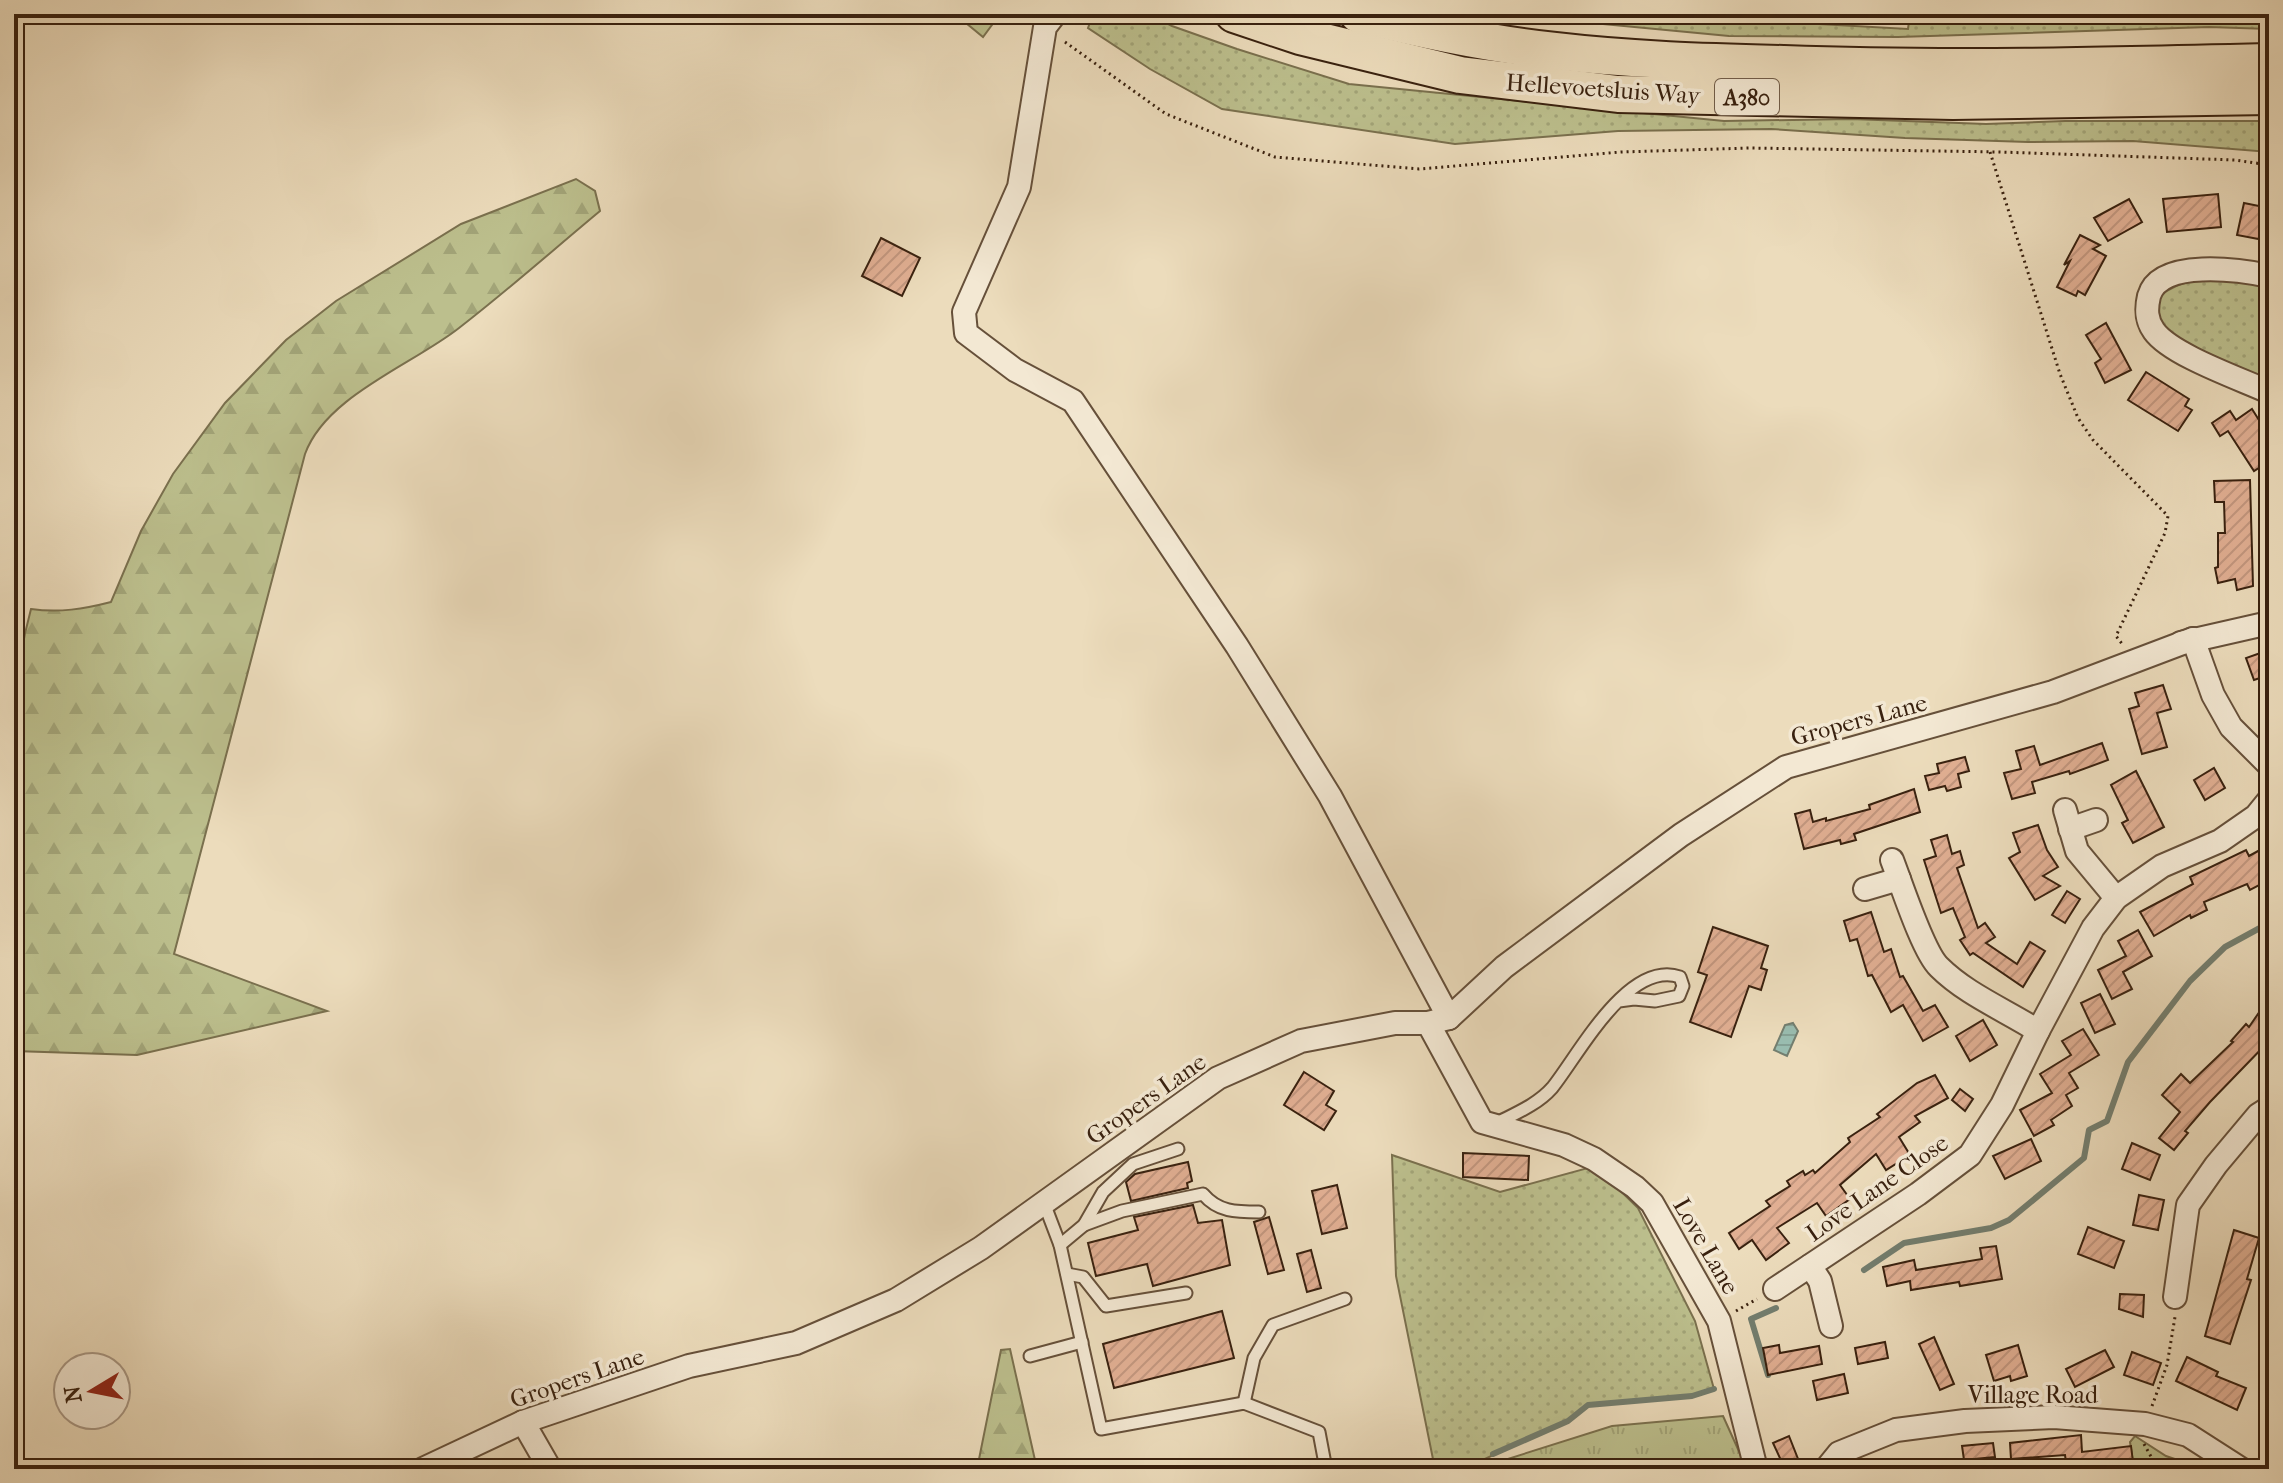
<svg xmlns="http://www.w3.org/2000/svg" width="2283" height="1483" viewBox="0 0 2283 1483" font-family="'IM FELL French Canon',serif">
	<defs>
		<pattern id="grass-dots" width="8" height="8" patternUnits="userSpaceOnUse" patternTransform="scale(2)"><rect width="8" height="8" fill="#bcbf8d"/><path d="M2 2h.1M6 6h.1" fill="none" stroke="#a2a478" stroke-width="1.8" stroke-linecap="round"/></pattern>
		<pattern id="forest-firs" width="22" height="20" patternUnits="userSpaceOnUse" patternTransform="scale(2)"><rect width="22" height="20" fill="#bcbf8d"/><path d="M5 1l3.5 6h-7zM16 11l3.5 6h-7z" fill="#a2a478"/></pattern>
		<pattern id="park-tufts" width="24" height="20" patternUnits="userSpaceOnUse" patternTransform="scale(2)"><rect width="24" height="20" fill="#bcbf8d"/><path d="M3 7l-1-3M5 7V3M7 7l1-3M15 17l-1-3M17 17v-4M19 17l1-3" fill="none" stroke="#a2a478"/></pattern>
		<pattern id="water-rules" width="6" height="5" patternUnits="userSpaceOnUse" patternTransform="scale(2)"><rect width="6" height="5" fill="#99bcaf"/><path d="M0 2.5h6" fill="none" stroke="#85a195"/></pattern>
		<pattern id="building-hatch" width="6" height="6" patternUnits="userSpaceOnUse" patternTransform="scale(2)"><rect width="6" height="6" fill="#e1af93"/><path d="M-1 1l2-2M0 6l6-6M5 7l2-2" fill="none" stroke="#c2967e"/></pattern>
	</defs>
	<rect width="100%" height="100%" fill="#ecdcbc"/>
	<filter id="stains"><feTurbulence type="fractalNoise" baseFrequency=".0025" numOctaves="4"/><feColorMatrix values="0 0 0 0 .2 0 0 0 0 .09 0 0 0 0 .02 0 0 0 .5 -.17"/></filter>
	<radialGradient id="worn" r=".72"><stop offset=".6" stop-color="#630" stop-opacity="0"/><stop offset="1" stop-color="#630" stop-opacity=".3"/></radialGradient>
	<!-- grass -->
	<g fill="url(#grass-dots)" stroke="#7a704e" stroke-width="2">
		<polygon points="1093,14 1150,14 1172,26 1237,49 1349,84 1724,121 1851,119 1986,124 2065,121 2269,121 2269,152 2133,141 2028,142 1905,138 1771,129 1618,131 1455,144 1222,109 1150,69 1088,28"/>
		<polygon points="1498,14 1639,14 1908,29 1910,14 2269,14 2269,29 2209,27 1898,37 1729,36"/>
		<path d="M2228 278 2269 286V384L2166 333 2155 319 2153 303C2174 279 2198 280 2228 278Z"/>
		<polygon points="1392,1155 1500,1192 1595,1166 1638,1208 1695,1321 1714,1389 1692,1396 1588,1405 1568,1421 1463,1469 1435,1469 1396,1276"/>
	</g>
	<!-- forest -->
	<g fill="url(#forest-firs)" stroke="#7a704e" stroke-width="2">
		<polygon points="955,14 1000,14 983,37"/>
		<path d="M576 179 595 191 600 211C553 250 507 291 459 328 412 365 326 396 305 454L174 954 327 1011 137 1055 14 1051V759L19 754C14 706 18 655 31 609 59 613 84 609 111 602L141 531 173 474 225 403 286 340 336 301 461 224Z"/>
		<polygon points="1010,1349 1037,1469 977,1469 1001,1350"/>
	</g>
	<!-- park -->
	<g fill="url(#park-tufts)" stroke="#7a704e" stroke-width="2">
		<polygon points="1723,1416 1747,1469 1476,1469 1612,1426"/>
		<polygon points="2135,1436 2166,1456 2204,1469 2134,1469 2130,1442"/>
	</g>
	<!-- water -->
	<polygon fill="url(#water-rules)" stroke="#737e6f" stroke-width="2" points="1793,1023 1798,1031 1787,1056 1774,1050 1785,1025"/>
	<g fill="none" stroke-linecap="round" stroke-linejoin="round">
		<!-- stream -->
		<g stroke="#737e6f" stroke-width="6">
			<polyline points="1864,1270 1904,1243 1991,1228 2009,1220 2084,1158 2089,1130 2107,1121 2128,1062 2190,981 2225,947 2269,923"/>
			<polyline points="1768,1375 1751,1319 1776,1308"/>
			<polyline points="1493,1454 1568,1421 1588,1405 1692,1396 1714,1389"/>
		</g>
	</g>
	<!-- building -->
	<g fill="url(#building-hatch)" stroke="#39210f" stroke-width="2">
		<polygon points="2218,194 2221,227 2167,232 2163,199"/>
		<polygon points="2129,199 2142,222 2108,241 2094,218"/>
		<polygon points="2244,203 2269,208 2269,241 2237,235"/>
		<polygon points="2080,235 2100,245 2093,249 2106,256 2085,295 2078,291 2076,296 2057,287 2070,261 2064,265"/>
		<polygon points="881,238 920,258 902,296 862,276"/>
		<polygon points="2106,323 2131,370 2105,383 2095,363 2101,359 2086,335"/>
		<polygon points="2146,372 2189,399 2185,406 2192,410 2178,431 2128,400"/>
		<polygon points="2252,409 2269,436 2269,448 2262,452 2268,462 2254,471 2228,431 2220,436 2212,423 2230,411 2236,420"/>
		<polygon points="2250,480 2253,586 2237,590 2235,579 2218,583 2215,568 2218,567 2218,533 2225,533 2224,502 2215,502 2214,481"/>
		<polygon points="2269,650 2269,675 2254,680 2246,658"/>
		<polygon points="2163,685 2171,709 2157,713 2167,747 2142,754 2129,709 2139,706 2135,693"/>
		<polygon points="2102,743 2108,760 2070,774 2069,771 2032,782 2035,793 2012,799 2004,773 2021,769 2016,751 2034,746 2040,765"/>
		<polygon points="1965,757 1969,771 1958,774 1961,787 1947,791 1945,786 1929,790 1925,776 1939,773 1937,764"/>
		<polygon points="2214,768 2225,788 2205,800 2194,780"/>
		<polygon points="2136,771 2164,827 2133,843 2122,823 2128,820 2111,785"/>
		<polygon points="1914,789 1920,812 1854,834 1856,840 1841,844 1840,840 1804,849 1795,814 1810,810 1813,822 1826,818 1826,821 1870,809 1869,805"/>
		<polygon points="2038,825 2047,850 2058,867 2043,876 2060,886 2035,900 2009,858 2020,852 2013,833"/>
		<polygon points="1947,835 1952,854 1960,851 1964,865 1957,868 1978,928 1985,923 1995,937 1986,943 2017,964 2030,942 2045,951 2023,987 1973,953 1970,955 1960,940 1965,937 1953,908 1941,913 1924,860 1936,856 1931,840"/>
		<polygon points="2269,845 2269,880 2250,890 2247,884 2204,902 2207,910 2191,918 2190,915 2154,936 2140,912 2193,884 2190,877 2246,850 2249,856"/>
		<polygon points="2067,891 2080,899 2065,923 2052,915"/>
		<polygon points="1871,912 1884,952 1891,949 1900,977 1903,976 1923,1011 1935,1005 1948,1027 1923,1041 1903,1005 1891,1012 1872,975 1868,976 1857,939 1850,941 1844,921"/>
		<polygon points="1713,927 1768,946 1761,968 1767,970 1761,990 1749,986 1731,1037 1690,1022 1707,975 1698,972"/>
		<polygon points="2138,930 2152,956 2123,972 2132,989 2112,999 2098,970 2126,956 2118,941"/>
		<polygon points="2100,994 2115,1024 2095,1033 2081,1003"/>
		<polygon points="2269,998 2269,1041 2210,1102 2185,1131 2188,1133 2174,1150 2159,1138 2180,1112 2162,1095 2181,1074 2190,1083 2233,1042 2231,1041 2246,1024 2249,1027"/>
		<polygon points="1983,1020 1997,1045 1970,1061 1956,1036"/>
		<polygon points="2083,1029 2099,1055 2069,1073 2078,1088 2066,1095 2072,1106 2051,1120 2054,1125 2034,1136 2020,1110 2052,1093 2040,1074 2071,1055 2062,1041"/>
		<polygon points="1304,1072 1334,1091 1326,1105 1336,1111 1324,1130 1284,1105"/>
		<polygon points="1935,1075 1948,1098 1915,1116 1920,1122 1899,1137 1910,1155 1886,1170 1876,1154 1840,1185 1850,1199 1826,1216 1817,1203 1777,1228 1789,1243 1766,1260 1752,1240 1739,1249 1729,1233 1770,1206 1766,1201 1790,1186 1787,1181 1803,1171 1805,1175 1813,1170 1815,1173 1850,1142 1848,1138 1880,1117 1877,1114 1917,1083"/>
		<polygon points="1960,1089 1973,1099 1965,1111 1952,1100"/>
		<polygon points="2031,1139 2041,1161 2005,1179 1993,1156"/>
		<polygon points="2132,1143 2160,1155 2150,1180 2122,1169"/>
		<polygon points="1463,1153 1529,1156 1528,1180 1463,1177"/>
		<polygon points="1188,1162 1192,1181 1187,1183 1188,1188 1131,1201 1126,1182 1135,1174"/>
		<polygon points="1337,1185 1347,1228 1322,1234 1312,1191"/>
		<polygon points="2139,1195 2164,1200 2158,1230 2133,1225"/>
		<polygon points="1193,1205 1198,1223 1222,1220 1230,1265 1153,1286 1147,1264 1096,1276 1088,1243 1138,1230 1134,1217"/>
		<polygon points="1269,1217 1284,1270 1268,1274 1254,1222"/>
		<polygon points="2088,1227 2124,1241 2114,1268 2078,1254"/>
		<polygon points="2234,1230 2259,1238 2247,1279 2251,1280 2230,1344 2205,1336"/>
		<polygon points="1996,1246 2002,1279 1960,1286 1959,1282 1911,1290 1910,1281 1887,1286 1883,1267 1914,1260 1916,1270 1982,1259 1980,1248"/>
		<polygon points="1311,1250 1321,1288 1307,1292 1297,1254"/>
		<polygon points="2120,1294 2144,1295 2143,1317 2119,1309"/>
		<polygon points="1222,1311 1234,1358 1114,1388 1103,1344"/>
		<polygon points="1934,1337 1954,1384 1940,1390 1919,1344"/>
		<polygon points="1885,1342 1888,1358 1858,1364 1855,1348"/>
		<polygon points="1779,1345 1780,1353 1819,1346 1822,1364 1768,1375 1763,1348"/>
		<polygon points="2018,1345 2027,1376 2011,1381 2010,1376 1994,1381 1986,1355"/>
		<polygon points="2105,1350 2114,1367 2075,1387 2066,1369"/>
		<polygon points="2132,1352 2161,1363 2153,1385 2124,1375"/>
		<polygon points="2187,1357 2218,1372 2216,1376 2246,1388 2237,1410 2176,1381"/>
		<polygon points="1844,1374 1848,1393 1817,1400 1813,1381"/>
		<polygon points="2081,1435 2082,1452 2131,1446 2133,1462 2067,1469 2065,1455 2011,1459 2010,1443"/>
		<polygon points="1789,1436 1800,1464 1785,1469 1773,1443"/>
		<polygon points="1993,1443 1995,1457 1964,1460 1962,1446"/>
	</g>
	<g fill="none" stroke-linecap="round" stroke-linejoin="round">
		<!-- service casing -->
		<g stroke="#66503a" stroke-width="15">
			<g id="service">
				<path d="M1495 1124C1514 1114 1537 1105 1552 1088 1578 1056 1628 959 1680 977L1683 986 1679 996 1655 1001 1634 999 1619 1001"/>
				<polyline points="1044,1203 1060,1245 1101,1429 1244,1403 1319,1432 1326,1469"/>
				<path d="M1084 1225 1122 1211 1203 1194C1218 1212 1236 1212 1259 1212"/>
				<polyline points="1060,1245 1084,1225 1103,1192 1133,1164 1178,1149"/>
				<polyline points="1067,1274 1083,1277 1106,1306 1186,1293"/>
				<polyline points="1030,1356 1082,1342"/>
				<polyline points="1244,1403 1254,1358 1273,1325 1345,1299"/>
			</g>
		</g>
		<!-- minor casing -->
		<g stroke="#66503a" stroke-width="26">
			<g id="minor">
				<polyline points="1055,14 1045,27 1019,187 964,312 966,333 1015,370 1073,401 1237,646 1330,796 1449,1018"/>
				<path d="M2269 276C2240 270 2160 258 2149 296 2146 309 2146 320 2154 331 2171 355 2241 379 2269 392"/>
				<polyline points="2193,639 2213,695 2231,727 2269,765"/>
				<polyline points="2181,643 2269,623"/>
				<polyline points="2065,810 2077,851 2116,898"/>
				<polyline points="2070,829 2096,820"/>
				<path d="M1892 860C1901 883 1923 952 1939 967 1966 994 2005 1010 2038 1031"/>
				<polyline points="1865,889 1899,879"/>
				<polyline points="1428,1023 1482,1122 1564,1145 1594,1159 1635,1187 1652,1203 1719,1321 1756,1469"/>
				<polyline points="1810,1266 1820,1281 1831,1326"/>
				<polyline points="1775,1289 1918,1194 1970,1155 2002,1105 2038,1031 2093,928 2116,898 2162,866 2220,841 2256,816 2269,800"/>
				<polyline points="2175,1297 2188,1205 2216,1165 2258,1115 2269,1108"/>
				<polyline points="523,1422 550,1469"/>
				<polyline points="423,1469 523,1422 689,1366 796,1343 896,1300 981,1248 1218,1078 1301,1041 1395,1023 1428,1023 1449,1018 1504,967 1681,835 1786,767 2053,692 2193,639"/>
				<polyline points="1826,1469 1839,1453 1896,1430 1965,1421 2054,1417 2145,1424 2188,1435 2241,1469"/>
			</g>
		</g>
		<!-- trunk casing -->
		<g stroke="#39210f" stroke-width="40">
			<g id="trunk">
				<polyline points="1234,14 1300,36 1460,75 1618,94 1953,101 2269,96"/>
				<path d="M1358 14C1423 30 1488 44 1555 51 1631 60 1708 62 1784 64 1946 70 2107 66 2269 62"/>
			</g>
		</g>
		<!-- path -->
		<g stroke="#39210f" stroke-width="3" stroke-dasharray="2 4" stroke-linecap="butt">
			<polyline points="1065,42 1166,114 1275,157 1419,169 1621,152 1750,148 2000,152 2235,160 2269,165"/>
			<polyline points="1990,152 2060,374 2078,418 2093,440 2168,516 2165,533 2116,636 2123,645"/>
			<polyline points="1736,1311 1757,1299"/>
			<polyline points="2152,1406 2167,1365 2175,1317"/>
			<polyline points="2144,1444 2158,1469"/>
		</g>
		<!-- service -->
		<use href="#service" stroke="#f3e8d3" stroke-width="11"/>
		<!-- minor -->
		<use href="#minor" stroke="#f3e8d3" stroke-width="22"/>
		<!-- trunk -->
		<use href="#trunk" stroke="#ecdcbc" stroke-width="36"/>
	</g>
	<g text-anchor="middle" stroke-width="7" stroke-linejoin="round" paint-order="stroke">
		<!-- shield labels -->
		<rect fill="#f3e8d3" stroke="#715d4a" stroke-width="2" x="1715" y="79" width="64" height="36" rx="6"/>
		<g font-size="22" font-weight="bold" fill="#39210f">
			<text x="1747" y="105">A380</text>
		</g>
		<!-- street labels -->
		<g font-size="24" fill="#39210f" stroke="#f3e8d3">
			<text transform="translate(1603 89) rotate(4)" y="8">Hellevoetsluis Way</text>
			<text transform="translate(1859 720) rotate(-15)" y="8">Gropers Lane</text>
			<text transform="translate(1146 1099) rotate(-35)" y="8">Gropers Lane</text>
			<text transform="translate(1877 1188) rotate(-35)" y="8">Love Lane Close</text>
			<text transform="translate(1706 1246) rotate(60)" y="8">Love Lane</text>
			<text transform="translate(577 1378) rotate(-19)" y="8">Gropers Lane</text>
			<text x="2033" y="1403">Village Road</text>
		</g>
	</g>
	<!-- margin -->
	<rect width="2283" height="1483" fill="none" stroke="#ecdcbc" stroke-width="48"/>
	<rect x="16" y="16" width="2251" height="1451" fill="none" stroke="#39210f" stroke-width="4"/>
	<rect x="24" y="24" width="2235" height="1435" fill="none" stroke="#39210f" stroke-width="2"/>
	<!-- north arrow -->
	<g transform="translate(92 1391) rotate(260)"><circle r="38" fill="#f3e8d3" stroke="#a99885" stroke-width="2"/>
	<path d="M0-6L14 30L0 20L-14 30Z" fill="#8f2418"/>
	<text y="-12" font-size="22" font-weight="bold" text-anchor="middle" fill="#39210f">N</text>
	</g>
	<rect width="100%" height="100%" filter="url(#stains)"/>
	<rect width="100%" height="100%" fill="url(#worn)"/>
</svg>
